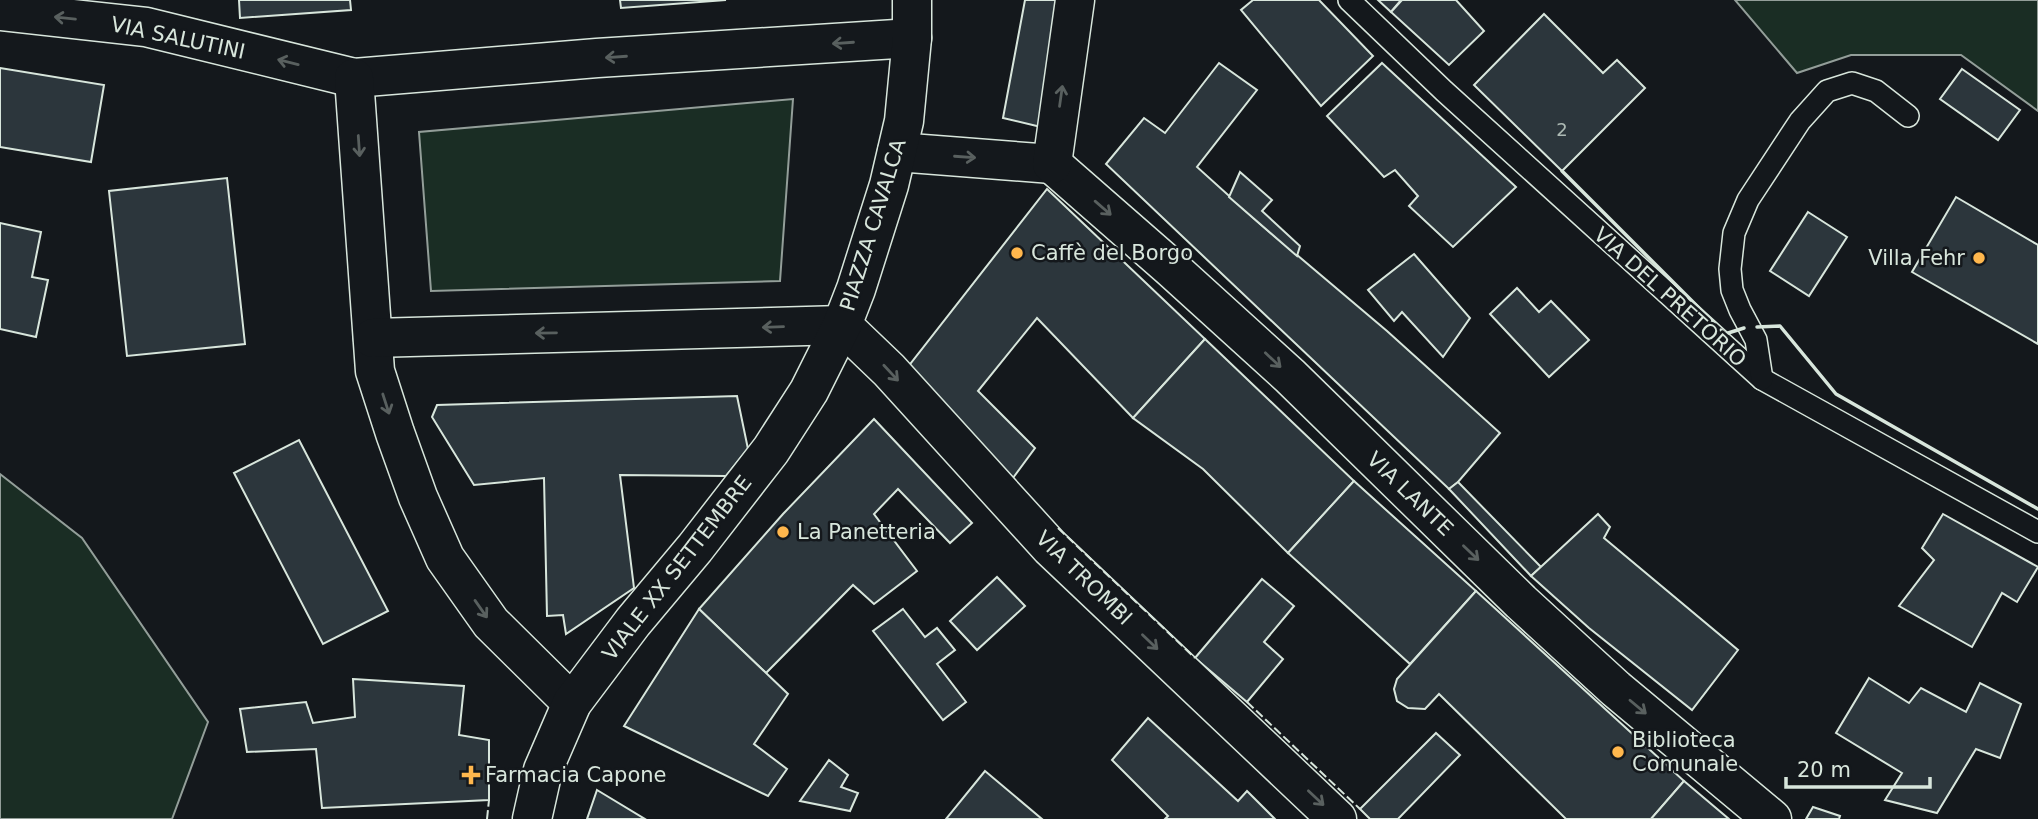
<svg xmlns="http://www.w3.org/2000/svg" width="2038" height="819" viewBox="0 0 2038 819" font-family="'DejaVu Sans',sans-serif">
	<rect width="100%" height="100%" fill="#14181c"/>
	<!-- green -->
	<g fill="#1a2d24" stroke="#939e99" stroke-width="2">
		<polygon points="1735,0 2038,0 2038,111 1961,55 1851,55 1797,73"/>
		<polygon points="793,99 780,281 431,291 419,132"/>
		<polygon points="0,474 82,538 208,722 172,819 0,819"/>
	</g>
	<!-- building -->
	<g fill="#2c363c" stroke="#d8e6dc" stroke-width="2">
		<polygon points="239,0 350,0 351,10 240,18"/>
		<polygon points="620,0 726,0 621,8"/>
		<polygon points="1025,0 1063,0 1041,127 1003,118"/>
		<polygon points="1253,0 1319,0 1373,56 1321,106 1241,10"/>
		<polygon points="1378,0 1401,0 1391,12"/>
		<polygon points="1402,0 1456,0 1484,31 1449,65 1391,12"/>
		<polygon points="1544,14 1603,73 1617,60 1645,88 1562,171 1474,85"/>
		<polygon points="1219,63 1257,90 1197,167 1258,222 1387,331 1500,433 1458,482 1449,489 1106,164 1144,118 1165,133"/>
		<polygon points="1382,63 1516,187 1453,247 1409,206 1418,196 1395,170 1384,177 1327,116"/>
		<polygon points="0,68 104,85 91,162 0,147"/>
		<polygon points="1962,69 2020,110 1998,140 1940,99"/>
		<polygon points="1240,172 1272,200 1262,211 1300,246 1297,256 1229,197"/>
		<polygon points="227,178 245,344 127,356 109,191"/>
		<polygon points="1047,189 1205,339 1133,418 1037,318 978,391 1035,448 1010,482 904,372"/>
		<polygon points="1956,197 2038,245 2038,344 1912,272"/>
		<polygon points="1808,212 1847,237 1809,296 1770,271"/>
		<polygon points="0,223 41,232 32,277 48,280 36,337 0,329"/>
		<polygon points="1414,254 1470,318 1443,357 1402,312 1394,321 1368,290"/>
		<polygon points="1517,288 1539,312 1551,301 1589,340 1549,377 1490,314"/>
		<polygon points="1205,339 1354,481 1288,553 1203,469 1133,418"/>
		<polygon points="737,396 748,449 726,476 620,475 634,588 566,634 563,615 547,616 544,478 474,485 432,417 437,405"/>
		<polygon points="874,419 972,523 950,543 898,489 874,514 917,571 874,604 853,585 766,673 699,609 783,514"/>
		<polygon points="299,440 388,611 323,644 234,473"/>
		<polygon points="1354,481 1476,591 1410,664 1288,553"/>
		<polygon points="1458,482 1541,567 1531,576 1449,489"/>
		<polygon points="1598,514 1610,527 1604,538 1738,650 1692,710 1589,628 1531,576"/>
		<polygon points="1943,514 2038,567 2017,602 2002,593 1972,647 1899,606 1934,560 1922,548"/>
		<polygon points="997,577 1025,606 977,650 950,621"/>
		<polygon points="1262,579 1294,606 1264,642 1283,659 1247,702 1195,658"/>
		<polygon points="1476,591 1684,781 1651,819 1566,819 1439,694 1425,709 1408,708 1397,701 1394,689 1397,679"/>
		<polygon points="699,609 788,694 754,744 787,769 768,796 624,726"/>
		<polygon points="903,609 925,637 937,628 955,650 937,664 966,702 943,720 873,631"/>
		<polygon points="1869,678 1909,703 1921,688 1966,712 1980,683 2021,704 2000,758 1976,749 1937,813 1885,800 1902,773 1836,733"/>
		<polygon points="353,679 464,686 459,735 489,740 489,800 322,808 316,749 247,752 240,709 306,702 313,723 355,717"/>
		<polygon points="1148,718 1238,801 1247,791 1275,819 1165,819 1168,816 1112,760"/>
		<polygon points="1436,733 1460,755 1398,819 1370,819 1360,809"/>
		<polygon points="829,760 848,775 841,787 858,793 850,811 800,801"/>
		<polygon points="985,771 1042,819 946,819"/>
		<polygon points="1684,781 1729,819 1651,819"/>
		<polygon points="597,790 645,819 587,819"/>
		<polygon points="1813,807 1840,816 1839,819 1806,819"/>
	</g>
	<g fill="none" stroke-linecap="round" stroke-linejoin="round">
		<!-- lane casing -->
		<g stroke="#d8e6dc" stroke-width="24">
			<g id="lane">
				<polyline points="1349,0 1444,91 1762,379 2038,532"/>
				<polyline points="1762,379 1756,340 1740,310 1732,290 1730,269 1734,233 1748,200 1800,121 1827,91 1852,83 1876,91 1908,116"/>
			</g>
		</g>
		<!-- street casing -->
		<g stroke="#d8e6dc" stroke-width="41">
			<g id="street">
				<polyline points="0,11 146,27 354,78 597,58 912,38"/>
				<polyline points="354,78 375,371 395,433 418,497 445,558 491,623 572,703"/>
				<polyline points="897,152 1052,164"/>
				<polyline points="1052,164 1171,268 1290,376 1521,602 1616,689 1772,819"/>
				<polyline points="1052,164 1075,0"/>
				<polyline points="373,338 842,325 889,370 1050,547 1337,819"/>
			</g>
		</g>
		<!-- secondary casing -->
		<g stroke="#d8e6dc" stroke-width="41">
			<polyline id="secondary" points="532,819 543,770 572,703 633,622 695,548 771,450 809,391 842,325 856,289 889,185 904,121 912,38 912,0"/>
		</g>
		<!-- lane -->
		<use href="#lane" stroke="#14181c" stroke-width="21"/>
		<!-- street -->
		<use href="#street" stroke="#14181c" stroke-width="38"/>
		<!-- secondary -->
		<use href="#secondary" stroke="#14181c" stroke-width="38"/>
		<!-- fence -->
		<g stroke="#d8e6dc" stroke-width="2" stroke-dasharray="9 3.5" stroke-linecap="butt">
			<polyline points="1058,528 1195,658"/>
			<polyline points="1247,702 1360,809"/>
			<polyline points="487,819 489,800"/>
		</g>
		<!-- wall -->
		<g stroke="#d8e6dc" stroke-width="3.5">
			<polyline points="1562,171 1714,323"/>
			<polyline points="1757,327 1780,326 1836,394 2038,509"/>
			<polyline points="1721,330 1725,334 1744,328"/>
		</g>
	</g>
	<!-- one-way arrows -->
	<defs><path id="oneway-shaft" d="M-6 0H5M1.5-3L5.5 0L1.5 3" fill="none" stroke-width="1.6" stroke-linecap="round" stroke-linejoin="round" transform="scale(1.75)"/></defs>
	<g stroke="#59605f">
		<use href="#oneway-shaft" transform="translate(65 18) rotate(-174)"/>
		<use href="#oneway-shaft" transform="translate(843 43) rotate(176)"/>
		<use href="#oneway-shaft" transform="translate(616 57) rotate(176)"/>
		<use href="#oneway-shaft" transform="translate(288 62) rotate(-166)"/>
		<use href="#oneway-shaft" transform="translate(1061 96) rotate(-82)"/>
		<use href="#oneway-shaft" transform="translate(359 146) rotate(86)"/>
		<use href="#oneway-shaft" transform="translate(965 157) rotate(4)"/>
		<use href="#oneway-shaft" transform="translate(1103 208) rotate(41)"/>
		<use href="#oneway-shaft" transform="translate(773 327) rotate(178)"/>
		<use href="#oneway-shaft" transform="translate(546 333) rotate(179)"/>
		<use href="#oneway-shaft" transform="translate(1273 360) rotate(43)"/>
		<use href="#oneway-shaft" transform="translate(891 373) rotate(47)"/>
		<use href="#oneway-shaft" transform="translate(386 404) rotate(72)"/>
		<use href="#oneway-shaft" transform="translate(1471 553) rotate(44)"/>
		<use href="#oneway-shaft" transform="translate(481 609) rotate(55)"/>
		<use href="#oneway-shaft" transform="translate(1150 642) rotate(44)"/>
		<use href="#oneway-shaft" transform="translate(1638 707) rotate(40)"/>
		<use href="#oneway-shaft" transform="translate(1316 798) rotate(43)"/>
	</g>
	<!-- markers -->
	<g fill="#ffb74d" stroke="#14181c" stroke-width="2.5">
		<circle cx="1017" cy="253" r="7"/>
		<circle cx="1979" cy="258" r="7"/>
		<circle cx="783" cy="532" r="7"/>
		<circle cx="1618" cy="752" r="7"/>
		<path d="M467.5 764.5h7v7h7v7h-7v7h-7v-7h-7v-7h7z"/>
	</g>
	<g text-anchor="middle" stroke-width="5" stroke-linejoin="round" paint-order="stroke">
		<!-- number labels -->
		<g font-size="18" fill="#adbab4">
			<text x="1562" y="136">2</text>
		</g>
		<!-- street labels -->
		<g font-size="21" fill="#d8e6dc" stroke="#14181c">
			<text transform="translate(178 38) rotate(12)" y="7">VIA SALUTINI</text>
			<text transform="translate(873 225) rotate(-73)" y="7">PIAZZA CAVALCA</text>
			<text transform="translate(1670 297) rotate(42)" y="7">VIA DEL PRETORIO</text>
			<text transform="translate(1410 494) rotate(44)" y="7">VIA LANTE</text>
			<text transform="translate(677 568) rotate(-52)" y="7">VIALE XX SETTEMBRE</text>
			<text transform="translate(1084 578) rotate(44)" y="7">VIA TROMBI</text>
		</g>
		<!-- poi labels -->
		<g font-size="21" fill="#d8e6dc" stroke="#14181c" text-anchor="start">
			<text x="1031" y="260">Caffè del Borgo</text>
			<text x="1965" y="265" text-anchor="end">Villa Fehr</text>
			<text x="797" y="539">La Panetteria</text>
			<text x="1632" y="747">Biblioteca<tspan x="1632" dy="24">Comunale</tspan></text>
			<text x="485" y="782">Farmacia Capone</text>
		</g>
	</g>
	<!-- scale -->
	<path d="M1786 777v10h144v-10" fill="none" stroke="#d8e6dc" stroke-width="3.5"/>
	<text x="1797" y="777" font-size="21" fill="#d8e6dc" stroke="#14181c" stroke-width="5" paint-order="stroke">20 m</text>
</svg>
